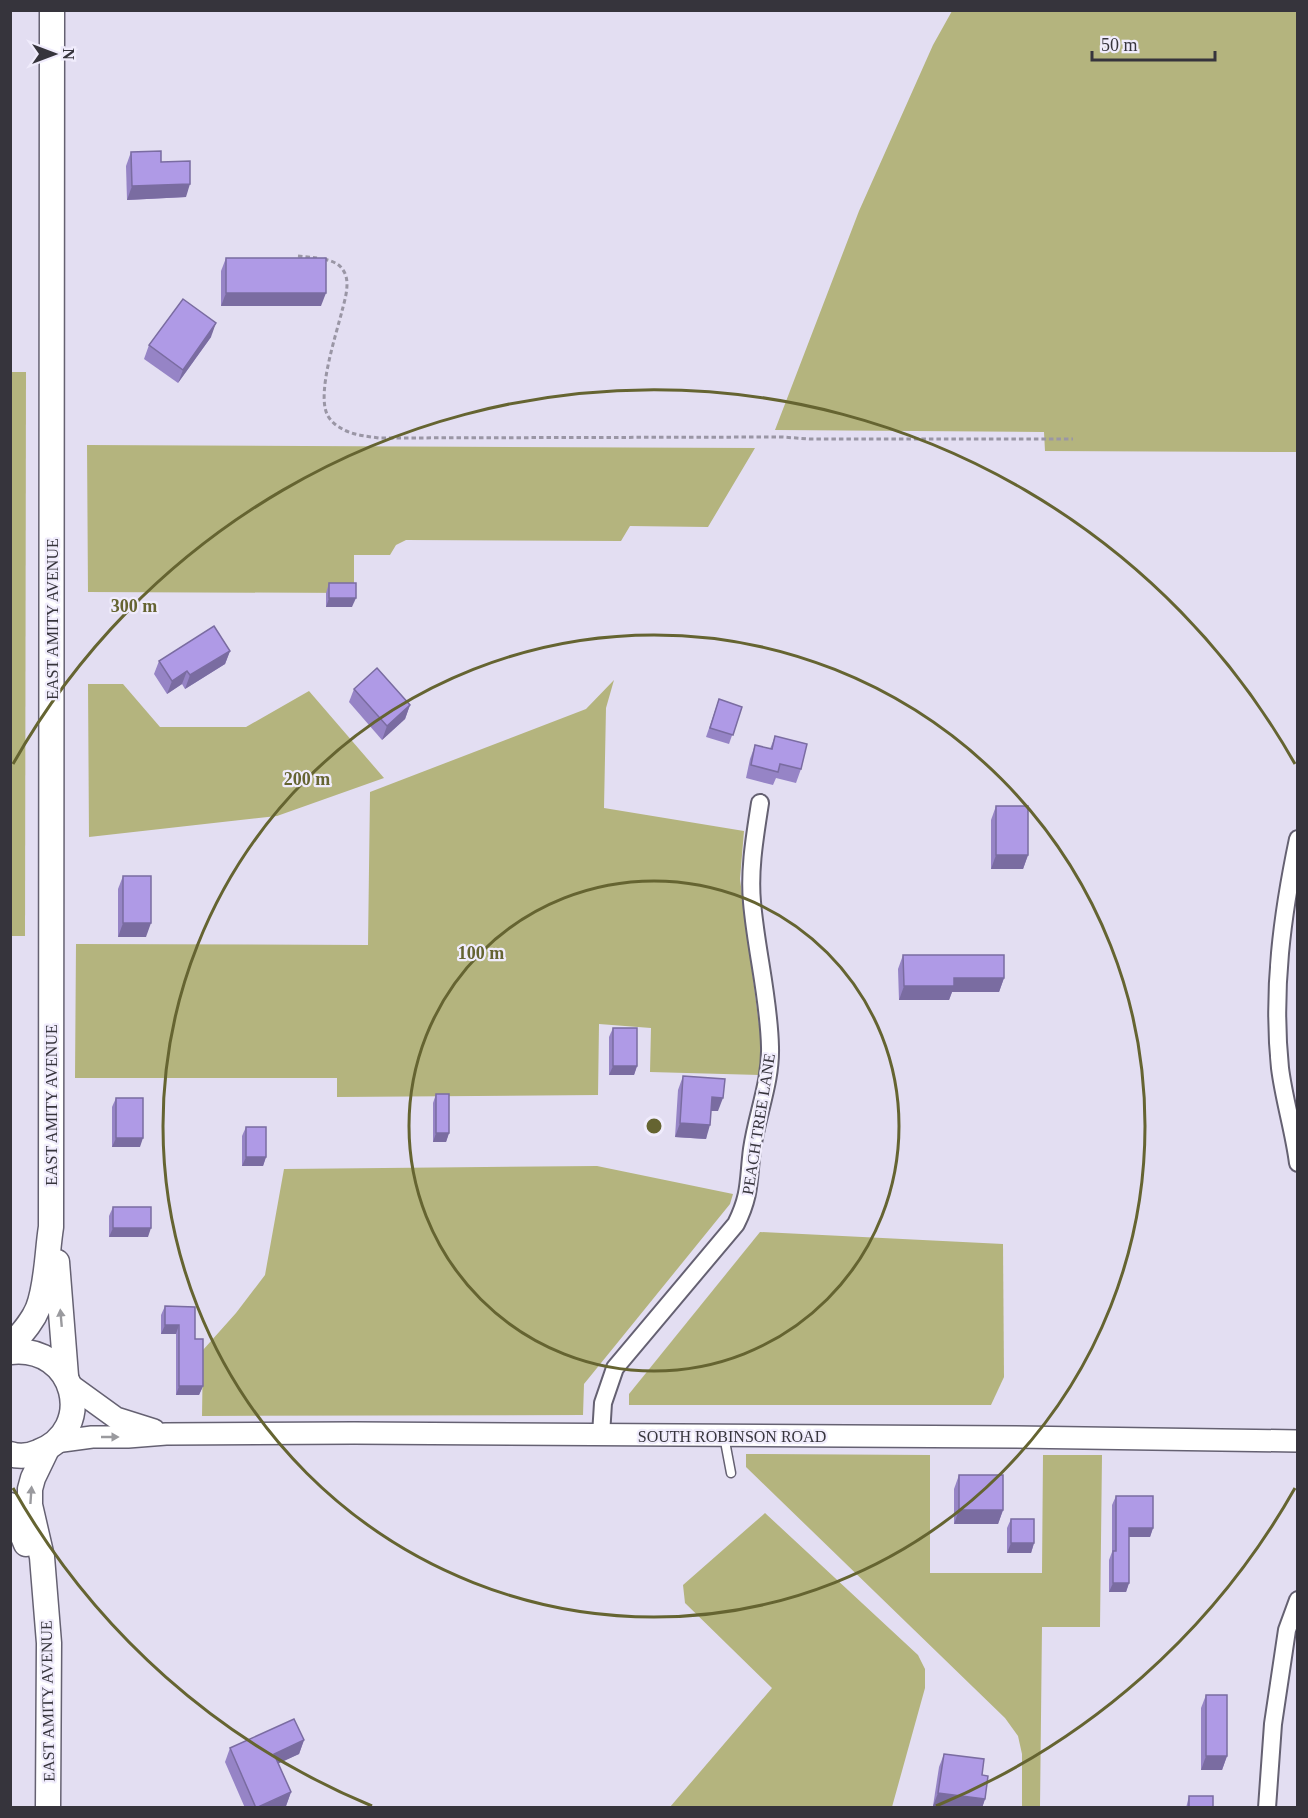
<svg xmlns="http://www.w3.org/2000/svg" width="1308" height="1818" viewBox="0 0 1308 1818" font-family="'Times New Roman',serif">
	<rect width="100%" height="100%" fill="#e3def2"/>
	<!-- green -->
	<g fill="#b4b47e">
		<polygon points="952,11 1297,11 1297,452 1045,451 1044,432 775,430 859,211 933,45"/>
		<polygon points="11,372 26,372 25,936 10,936"/>
		<polygon points="87,445 755,448 708,527 630,526 621,541 406,540 396,545 390,555 354,555 354,593 88,592"/>
		<polygon points="614,680 606,708 604,808 744,831 740,879 761,1040 760,1075 650,1072 651,1028 599,1024 598,1095 337,1097 337,1078 75,1078 76,944 368,945 370,792 586,709"/>
		<polygon points="88,684 123,684 160,727 246,727 309,691 384,778 277,816 89,837"/>
		<polygon points="597,1166 733,1194 730,1204 584,1384 583,1415 202,1416 203,1350 236,1313 265,1275 284,1169"/>
		<polygon points="760,1232 1003,1244 1004,1377 991,1405 629,1405 629,1394"/>
		<polygon points="746,1454 930,1455 930,1573 1042,1573 1043,1455 1102,1455 1100,1627 1042,1627 1040,1807 1022,1807 1022,1754 1018,1736 1005,1718 746,1467"/>
		<polygon points="765,1513 918,1655 925,1669 925,1688 892,1807 670,1807 772,1688 685,1603 683,1585"/>
	</g>
	<g fill="none" stroke-linecap="round" stroke-linejoin="round">
		<!-- service casing -->
		<g stroke="#656172" stroke-width="11">
			<polyline id="service" points="724,1436 731,1473"/>
		</g>
		<!-- minor casing -->
		<g stroke="#656172" stroke-width="20">
			<g id="minor">
				<path d="M1298 839C1282 915 1272 991 1280 1068 1284 1100 1294 1131 1298 1163"/>
				<path d="M601 1435 603 1403 615 1368 736 1224C751 1194 748 1180 752 1149 757 1114 771 1082 770 1047 769 998 756 950 752 902 749 869 755 836 760 803"/>
				<polyline points="1267,1808 1273,1724 1287,1630 1298,1600"/>
			</g>
		</g>
		<!-- tertiary casing -->
		<g stroke="#656172" stroke-width="24">
			<g id="tertiary">
				<polyline points="69,1384 116,1418 154,1430"/>
				<polyline points="55,1442 92,1437 128,1437 166,1434 354,1433 1016,1437 1298,1441"/>
			</g>
		</g>
		<!-- secondary casing -->
		<g stroke="#656172" stroke-width="27">
			<g id="secondary">
				<polyline points="57,1262 66,1376"/>
				<path d="M10 1347C21 1334 32 1323 38 1308 47 1285 47 1252 51 1227L52 10"/>
				<path d="M10 1352C76 1344 97 1430 38 1452 29 1456 19 1457 10 1454"/>
				<polyline points="47,1449 33,1478 30,1489 30,1505 42,1557 49,1643 48,1808"/>
				<polyline points="10,1505 26,1544"/>
			</g>
		</g>
		<!-- path -->
		<g stroke="#9a96a5" stroke-width="3" stroke-dasharray="4.5 3" stroke-linecap="butt">
			<polyline points="298,256 317,258"/>
			<path d="M324 259C331 261 339 263 343 270 351 281 345 299 342 311 336 335 317 392 327 414 329 419 335 425 339 427 351 435 365 436 379 438L782 437 810 439H1073"/>
		</g>
		<!-- service -->
		<use href="#service" stroke="#fff" stroke-width="8"/>
		<!-- minor -->
		<use href="#minor" stroke="#fff" stroke-width="16"/>
		<!-- tertiary -->
		<use href="#tertiary" stroke="#fff" stroke-width="21"/>
		<!-- secondary -->
		<use href="#secondary" stroke="#fff" stroke-width="24"/>
	</g>
	<!-- wall -->
	<g fill="#9684c6">
		<polygon points="131,152 161,162 186,197 127,200 126,166"/>
		<polygon points="226,258 321,306 221,306 221,271"/>
		<polygon points="211,337 178,383 144,359 149,345"/>
		<polygon points="329,583 352,607 326,607 326,593"/>
		<polygon points="230,651 225,664 185,689 182,684 167,694 154,674 159,661"/>
		<polygon points="354,689 410,705 405,719 382,740 349,702"/>
		<polygon points="719,699 742,707 729,744 706,737"/>
		<polygon points="775,736 801,769 796,783 776,778 773,785 746,778 750,759 755,745 770,749"/>
		<polygon points="996,806 1028,855 1023,869 991,869 991,820"/>
		<polygon points="123,876 146,937 118,937 118,889"/>
		<polygon points="903,955 1004,978 999,992 952,992 949,1000 899,1000 898,969"/>
		<polygon points="613,1028 637,1066 634,1075 609,1075 609,1037"/>
		<polygon points="683,1076 718,1111 711,1111 706,1139 675,1137 678,1090"/>
		<polygon points="436,1094 449,1133 446,1142 433,1142 433,1103"/>
		<polygon points="116,1098 140,1147 112,1147 112,1107"/>
		<polygon points="246,1127 266,1157 263,1166 242,1166 242,1136"/>
		<polygon points="113,1207 148,1237 109,1237 109,1216"/>
		<polygon points="165,1306 195,1339 203,1386 199,1395 176,1395 176,1334 161,1334 161,1315"/>
		<polygon points="959,1475 1003,1510 998,1524 954,1524 954,1489"/>
		<polygon points="1116,1496 1153,1528 1150,1537 1129,1537 1129,1583 1126,1592 1109,1592 1109,1560 1112,1552 1112,1505"/>
		<polygon points="1011,1519 1034,1543 1031,1553 1007,1553 1007,1528"/>
		<polygon points="1206,1695 1227,1756 1222,1770 1201,1770 1201,1708"/>
		<polygon points="304,1740 299,1754 278,1763 291,1792 286,1806 282,1808 245,1808 225,1762 230,1748"/>
		<polygon points="944,1754 982,1775 985,1799 982,1808 941,1808 933,1806 939,1767"/>
		<polygon points="1189,1796 1213,1808 1186,1808"/>
	</g>
	<!-- shaded-wall -->
	<g fill="#7a6ca1">
		<polygon points="190,184 186,197 127,200 132,186"/>
		<polygon points="226,293 326,293 321,306 221,306"/>
		<polygon points="216,323 211,337 178,383 183,370"/>
		<polygon points="329,598 356,598 352,607 326,607"/>
		<polygon points="230,651 225,664 185,689 190,675"/>
		<polygon points="187,671 182,684 167,694 172,681"/>
		<polygon points="410,705 405,719 382,740 387,726"/>
		<polygon points="996,855 1028,855 1023,869 991,869"/>
		<polygon points="123,923 151,923 146,937 118,937"/>
		<polygon points="954,978 1004,978 999,992 952,992 949,1000 899,1000 904,986"/>
		<polygon points="613,1066 637,1066 634,1075 609,1075"/>
		<polygon points="712,1097 723,1098 718,1111 707,1111"/>
		<polygon points="680,1123 710,1125 706,1139 675,1137"/>
		<polygon points="436,1133 449,1133 446,1142 433,1142"/>
		<polygon points="116,1138 143,1138 140,1147 112,1147"/>
		<polygon points="246,1157 266,1157 263,1166 242,1166"/>
		<polygon points="113,1228 151,1228 148,1237 109,1237"/>
		<polygon points="165,1325 179,1325 176,1334 161,1334"/>
		<polygon points="179,1386 203,1386 199,1395 176,1395"/>
		<polygon points="959,1510 1003,1510 998,1524 954,1524"/>
		<polygon points="1129,1528 1153,1528 1150,1537 1126,1537"/>
		<polygon points="1011,1543 1034,1543 1031,1553 1007,1553"/>
		<polygon points="1113,1583 1129,1583 1126,1592 1109,1592"/>
		<polygon points="304,1740 299,1754 269,1768 274,1754"/>
		<polygon points="1206,1756 1227,1756 1222,1770 1201,1770"/>
		<polygon points="291,1792 286,1806 282,1808 257,1808"/>
		<polygon points="938,1793 985,1799 982,1808 941,1808 933,1806"/>
	</g>
	<!-- building -->
	<g fill="#af9ae6" stroke="#7a6ca1" stroke-width="1.5">
		<polygon points="161,151 161,162 190,161 190,184 132,186 131,152"/>
		<rect x="226" y="258" width="100" height="35"/>
		<polygon points="183,299 216,323 183,370 149,345"/>
		<rect x="329" y="583" width="27" height="15"/>
		<polygon points="214,626 230,651 190,675 187,671 172,681 159,661"/>
		<polygon points="377,668 410,705 387,726 354,689"/>
		<polygon points="719,699 742,707 733,735 710,728"/>
		<polygon points="775,736 807,744 801,769 780,764 778,772 751,765 755,745 772,749"/>
		<rect x="996" y="806" width="32" height="49"/>
		<rect x="123" y="876" width="28" height="47"/>
		<polygon points="903,955 1004,955 1004,978 954,978 954,986 904,986"/>
		<rect x="613" y="1028" width="24" height="38"/>
		<polygon points="683,1076 725,1079 723,1098 712,1097 710,1125 680,1123"/>
		<rect x="436" y="1094" width="13" height="39"/>
		<rect x="116" y="1098" width="27" height="40"/>
		<rect x="246" y="1127" width="20" height="30"/>
		<rect x="113" y="1207" width="38" height="21"/>
		<polygon points="165,1306 195,1307 195,1339 203,1339 203,1386 179,1386 179,1325 165,1325"/>
		<rect x="959" y="1475" width="44" height="35"/>
		<polygon points="1116,1496 1153,1496 1153,1528 1129,1528 1129,1583 1113,1583 1113,1551 1116,1551"/>
		<rect x="1011" y="1519" width="23" height="24"/>
		<rect x="1206" y="1695" width="21" height="61"/>
		<polygon points="294,1719 304,1740 274,1754 291,1792 256,1808 230,1748"/>
		<polygon points="944,1754 984,1759 982,1775 988,1776 985,1799 938,1793"/>
		<rect x="1189" y="1796" width="24" height="12"/>
	</g>
	<!-- one-way arrows -->
	<defs><path id="oneway-solid" d="M-6-.8H1V-3.2L6.5 0L1 3.2V.8H-6Z" transform="scale(1.5)"/></defs>
	<g fill="#9a9a9e">
		<use href="#oneway-solid" transform="translate(61 1318) rotate(-95)"/>
		<use href="#oneway-solid" transform="translate(110 1437)"/>
		<use href="#oneway-solid" transform="translate(31 1495) rotate(-86)"/>
	</g>
	<!-- distance rings -->
	<g fill="none" stroke="#656431" stroke-width="3">
		<circle cx="654" cy="1126" r="245"/>
		<circle cx="654" cy="1126" r="491"/>
		<path d="M1295 1488A736 736 0 0 1 936 1806M372 1806A736 736 0 0 1 13 1488M13 764A736 736 0 0 1 1295 764"/>
	</g>
	<g text-anchor="middle" stroke-width="4.5" stroke-linejoin="round" paint-order="stroke">
		<!-- street labels -->
		<g font-size="16" fill="#36343c" stroke="#f0ecfc">
			<text transform="translate(52 619) rotate(-90)" y="6">EAST AMITY AVENUE</text>
			<text transform="translate(51 1105) rotate(-90)" y="6">EAST AMITY AVENUE</text>
			<text transform="translate(758 1124) rotate(-81)" y="6">PEACH TREE LANE</text>
			<text x="732" y="1442">SOUTH ROBINSON ROAD</text>
			<text transform="translate(47 1701) rotate(-91)" y="6">EAST AMITY AVENUE</text>
		</g>
	</g>
	<circle cx="654" cy="1126" r="9" fill="#656431" stroke="#f0ecfc" stroke-width="3"/>
	<g font-size="18" text-anchor="middle" font-weight="bold" fill="#656431" stroke="#f0ecfc" stroke-width="4.5" stroke-linejoin="round" paint-order="stroke">
		<text x="134" y="612">300 m</text>
		<text x="307" y="785">200 m</text>
		<text x="481" y="959">100 m</text>
	</g>
	<!-- border -->
	<rect width="1308" height="1818" fill="none" stroke="#36343c" stroke-width="24"/>
	<!-- north arrow -->
	<g transform="translate(54 54) rotate(90)" stroke="#f0ecfc" stroke-width="4.5" paint-order="stroke">
	<path d="M0-4.5L10 22L0 15L-10 22Z" fill="#36343c"/>
	<text y="-9" font-size="16" font-weight="bold" text-anchor="middle" fill="#36343c">N</text>
	</g>
	<!-- scale -->
	<path d="M1092 51v9h123v-9" fill="none" stroke="#36343c" stroke-width="3"/>
	<text x="1101" y="51" font-size="18" fill="#36343c" stroke="#f0ecfc" stroke-width="4.5" paint-order="stroke">50 m</text>
</svg>
